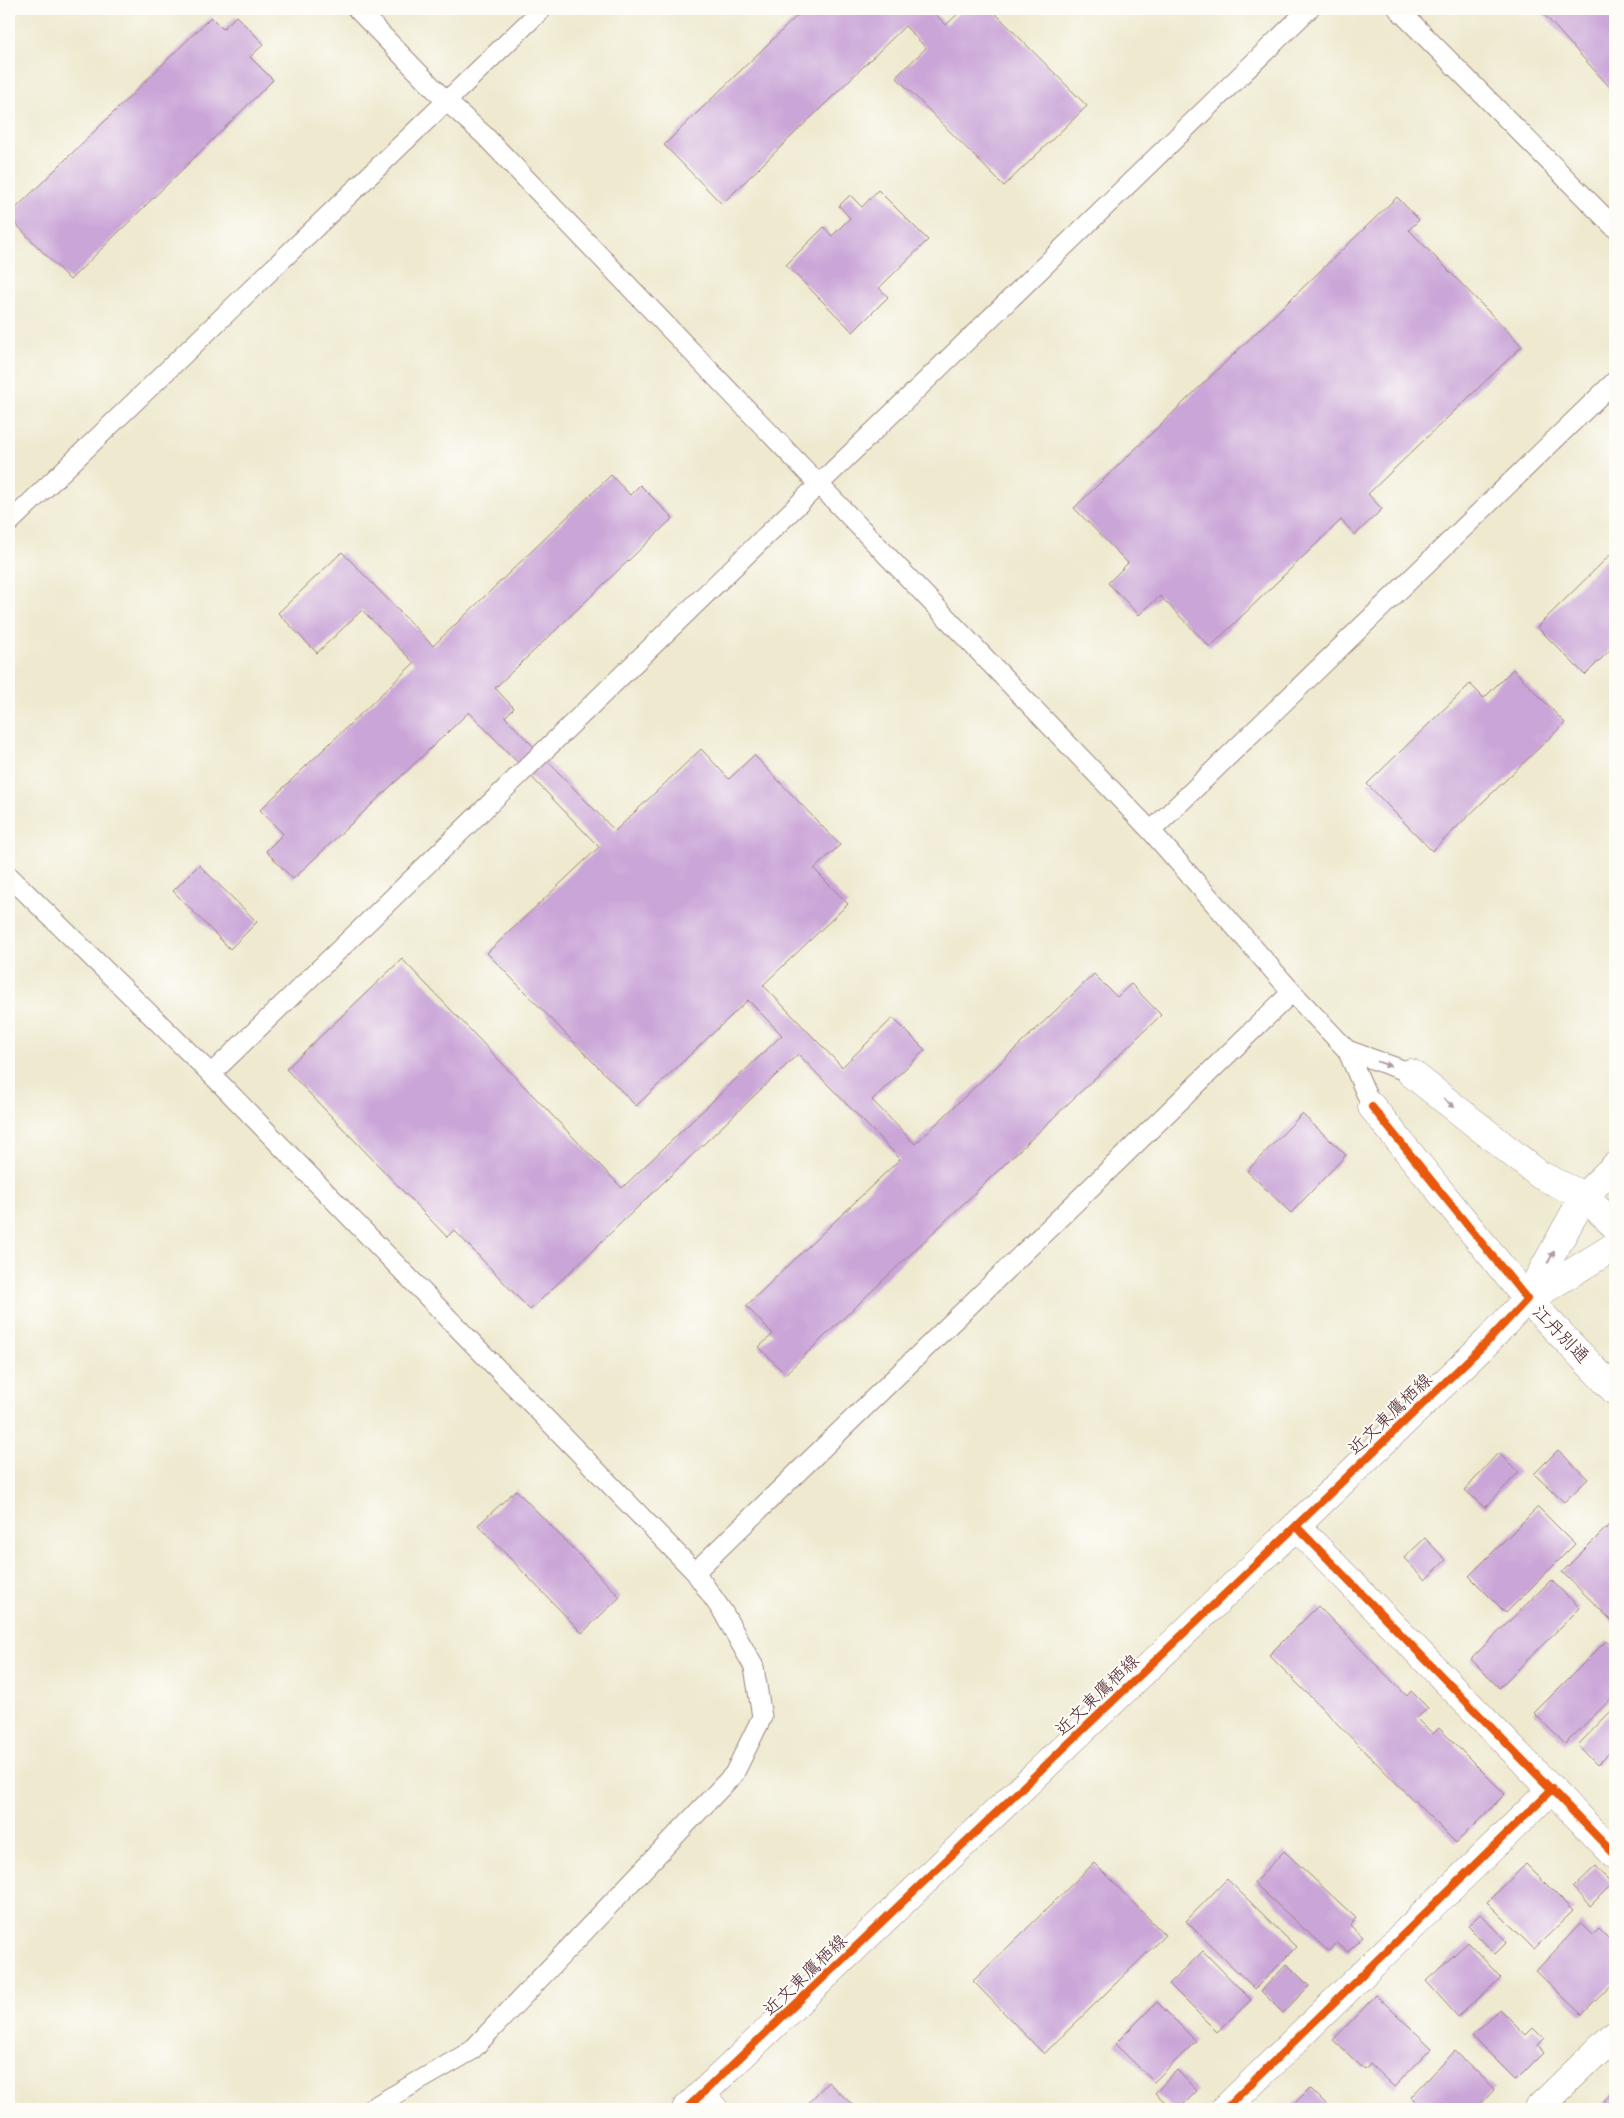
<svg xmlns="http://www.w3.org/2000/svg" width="1624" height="2118" viewBox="0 0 1624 2118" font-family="Dekko,'Klee One',sans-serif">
	<rect width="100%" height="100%" fill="#fdfcf7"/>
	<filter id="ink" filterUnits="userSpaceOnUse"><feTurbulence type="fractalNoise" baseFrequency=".02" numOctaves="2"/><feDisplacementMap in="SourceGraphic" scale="10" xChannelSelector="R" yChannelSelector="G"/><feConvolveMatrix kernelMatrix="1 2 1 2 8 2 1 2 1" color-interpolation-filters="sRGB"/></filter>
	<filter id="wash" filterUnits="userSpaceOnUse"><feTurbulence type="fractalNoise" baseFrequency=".0096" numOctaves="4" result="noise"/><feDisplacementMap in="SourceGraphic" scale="20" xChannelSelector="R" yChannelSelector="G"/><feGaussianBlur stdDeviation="1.12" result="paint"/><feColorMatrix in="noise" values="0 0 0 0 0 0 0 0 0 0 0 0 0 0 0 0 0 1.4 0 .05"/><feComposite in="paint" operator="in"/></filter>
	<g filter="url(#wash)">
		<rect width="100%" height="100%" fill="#eee9cf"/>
		<g id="blocks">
			<!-- building -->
			<g fill="#caa6d8">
				<polygon points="804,9 931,9 946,25 963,9 991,9 1087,106 1004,186 896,77 926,48 905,26 722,204 664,145"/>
				<polygon points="1539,9 1615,9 1615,93"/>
				<polygon points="236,16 264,44 250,57 273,80 70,280 9,217 9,215 211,17 223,29"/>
				<polygon points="878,190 928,240 879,288 888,297 853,332 786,265 824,227 832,236 850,218 839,206 850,195 862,207"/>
				<polygon points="1397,197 1419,220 1409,230 1522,346 1368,494 1382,509 1355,535 1341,520 1210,647 1160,596 1139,615 1108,583 1128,563 1074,508"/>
				<polygon points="611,475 630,495 640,485 673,518 495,688 514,708 505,717 615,831 701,749 729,779 754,755 840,845 814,869 848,904 763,985 842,1067 893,1018 925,1050 872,1100 915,1144 1094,974 1117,997 1131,984 1161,1015 785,1374 759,1347 773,1334 746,1306 900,1159 798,1054 530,1310 454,1230 447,1237 286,1069 402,959 622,1188 782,1035 748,1000 636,1106 487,953 599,847 469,712 293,879 266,851 283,834 260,810 414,663 362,610 317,653 278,613 342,552 433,646"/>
				<polygon points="1615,550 1615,645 1585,675 1537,627"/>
				<polygon points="1513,669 1565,723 1432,851 1367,784 1470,684 1484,698"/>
				<polygon points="199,865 257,922 230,949 173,891"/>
				<polygon points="1302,1114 1346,1155 1291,1213 1247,1171"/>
				<polygon points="1558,1450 1588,1479 1564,1502 1534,1474"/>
				<polygon points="1498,1453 1519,1472 1485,1508 1465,1490"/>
				<polygon points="516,1490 620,1597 582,1633 478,1525"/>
				<polygon points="1538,1507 1575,1544 1506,1613 1469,1576"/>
				<polygon points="1615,1519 1615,1624 1562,1572"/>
				<polygon points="1425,1538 1446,1560 1425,1580 1404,1558"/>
				<polygon points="1551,1580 1580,1608 1499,1688 1471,1659"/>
				<polygon points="1318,1606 1407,1696 1411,1691 1428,1708 1417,1718 1433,1734 1439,1728 1505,1794 1456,1843 1269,1655"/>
				<polygon points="1606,1641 1615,1650 1615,1695 1565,1744 1534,1713"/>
				<polygon points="1612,1710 1615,1713 1615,1747 1597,1765 1578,1745"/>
				<polygon points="1284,1851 1356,1918 1350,1925 1363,1937 1348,1952 1337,1943 1328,1951 1254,1883"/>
				<polygon points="1094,1863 1165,1935 1044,2054 973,1981"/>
				<polygon points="1526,1864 1573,1911 1534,1949 1487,1902"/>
				<polygon points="1596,1866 1612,1884 1590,1906 1573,1888"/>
				<polygon points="1227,1879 1296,1947 1255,1989 1186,1921"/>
				<polygon points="1480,1914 1507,1942 1495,1954 1468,1926"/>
				<polygon points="1581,1923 1593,1935 1599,1929 1615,1945 1615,1981 1582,2015 1536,1971"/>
				<polygon points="1468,1942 1501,1978 1458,2017 1426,1981"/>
				<polygon points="1203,1951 1251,2000 1217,2032 1169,1984"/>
				<polygon points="1287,1964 1309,1986 1283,2013 1261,1991"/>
				<polygon points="1376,1995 1432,2048 1394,2087 1370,2064 1365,2070 1333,2040"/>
				<polygon points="1157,2002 1196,2041 1154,2082 1115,2044"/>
				<polygon points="1500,2009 1526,2035 1533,2028 1544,2039 1537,2046 1543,2053 1516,2080 1472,2036"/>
				<polygon points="1455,2051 1495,2089 1476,2109 1451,2109 1447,2105 1444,2109 1424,2109 1411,2097"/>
				<polygon points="1177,2070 1197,2091 1179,2109 1173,2109 1155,2093"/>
				<polygon points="828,2082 857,2109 803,2109"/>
				<polygon points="1310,2088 1331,2109 1289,2109"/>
				<polygon points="1615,2092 1615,2109 1597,2109"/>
			</g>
		</g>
	</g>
	<g filter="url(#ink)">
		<use href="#blocks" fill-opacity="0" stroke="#9c847d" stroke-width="1"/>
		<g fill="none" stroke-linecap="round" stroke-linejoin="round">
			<!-- service casing -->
			<g stroke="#9c847d" stroke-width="21">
				<g id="service">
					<polyline points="357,9 446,101 484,135 1151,831 1292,992 1347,1050"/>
					<polyline points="1398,9 1615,228"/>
					<polyline points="9,523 542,9"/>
					<polyline points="1151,831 1615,381"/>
					<polyline points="9,876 211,1074 695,1572 723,1612 754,1667 762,1717 734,1774 471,2051 370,2109"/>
					<polyline points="211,1074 1309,9"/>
					<polyline points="1372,1107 1347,1050 1411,1073"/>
					<polyline points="695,1572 1292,992"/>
				</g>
			</g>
			<!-- minor casing -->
			<g stroke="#9c847d" stroke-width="29">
				<g id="minor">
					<polyline points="1411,1073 1540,1175 1584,1196"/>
					<polyline points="1372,1107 1527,1299"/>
					<polyline points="1296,1526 1615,1855"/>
					<polyline points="701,2095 714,2109"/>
					<polyline points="1225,2109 1552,1789"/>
					<polyline points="1538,2109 1615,2034"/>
				</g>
			</g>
			<!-- tertiary casing -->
			<g stroke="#9c847d" stroke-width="29">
				<polyline id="tertiary" points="686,2109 1296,1526 1488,1341 1527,1299"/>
			</g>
			<!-- primary casing -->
			<g stroke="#9c847d" stroke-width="29">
				<g id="primary">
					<polyline points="1584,1196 1615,1226"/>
					<polyline points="1527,1299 1584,1196 1615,1166"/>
					<polyline points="1527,1299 1615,1391"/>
					<polyline points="1529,1299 1615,1246"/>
				</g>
			</g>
			<!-- service -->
			<use href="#service" stroke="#fff" stroke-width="19"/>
			<!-- minor -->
			<use href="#minor" stroke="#fff" stroke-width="28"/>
			<!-- tertiary -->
			<use href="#tertiary" stroke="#fff" stroke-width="28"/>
			<!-- primary -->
			<use href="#primary" stroke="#fff" stroke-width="28"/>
			<!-- cycleway casing -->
			<g stroke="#fdfcf7" stroke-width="11">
				<g id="cycleway">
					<polyline points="1296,1526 1615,1855"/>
					<polyline points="686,2109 1296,1526 1488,1341 1527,1299 1372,1107"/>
					<polyline points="1225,2109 1552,1789"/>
				</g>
			</g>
			<!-- cycleway -->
			<use href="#cycleway" stroke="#e8590c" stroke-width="8"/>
		</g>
		<!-- one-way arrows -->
		<defs><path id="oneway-solid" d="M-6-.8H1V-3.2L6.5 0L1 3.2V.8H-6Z" transform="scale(1.25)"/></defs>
		<g fill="#ae9aa0">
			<use href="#oneway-solid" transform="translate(1384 1064) rotate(20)"/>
			<use href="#oneway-solid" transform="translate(1449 1103) rotate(38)"/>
			<use href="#oneway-solid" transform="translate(1551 1257) rotate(-61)"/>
		</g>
	</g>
	<g text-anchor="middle" stroke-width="4" stroke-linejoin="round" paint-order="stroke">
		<!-- street labels -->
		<g font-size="18" fill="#4a1f2b" stroke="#fdfcf7">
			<text transform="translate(1561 1334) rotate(46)" y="6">江丹別通</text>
			<text transform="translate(1390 1414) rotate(-44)" y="6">近文東鷹栖線</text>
			<text transform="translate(1097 1695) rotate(-44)" y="6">近文東鷹栖線</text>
			<text transform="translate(805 1975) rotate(-44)" y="6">近文東鷹栖線</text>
		</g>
	</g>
	<!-- margin -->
	<rect width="1624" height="2118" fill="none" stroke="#fdfcf7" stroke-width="30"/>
</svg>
